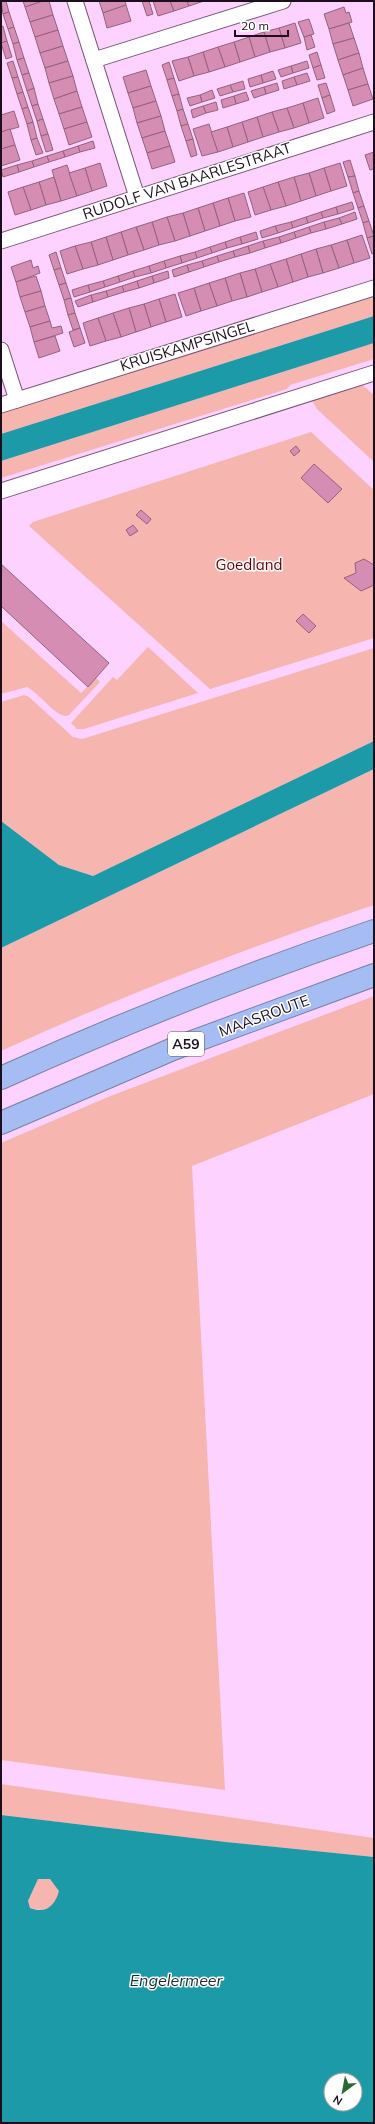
<svg xmlns="http://www.w3.org/2000/svg" width="375" height="2124" viewBox="0 0 375 2124" font-family="Mulish,sans-serif">
	<rect width="100%" height="100%" fill="#fed2fe"/>
	<!-- green -->
	<g fill="#f6b5ae">
		<polygon points="374,295 374,316 1,434 1,412"/>
		<polygon points="374,343 374,359 290,385 287,389 1,478 1,461"/>
		<polygon points="360,383 374,395 374,462 317,409 311,399"/>
		<polygon points="311,432 374,490 374,638 210,689 29,526 33,522"/>
		<path d="M1 621 81 693 96 678 100 682 69 715 66 716C55 716 39 693 27 687L1 694Z"/>
		<polygon points="148,647 198,693 84,729 77,729 71,723 113,677 117,680"/>
		<polygon points="374,648 374,741 93,876 59,865 1,821 1,702 24,695 29,697 73,737 82,739"/>
		<path d="M374 769V905C247 948 123 995 1 1051V948Z"/>
		<polygon points="374,996 374,1094 192,1166 225,1790 1,1760 1,1143 108,1097"/>
		<polygon points="1,1784 374,1838 374,1857 226,1842 1,1815"/>
		<path d="M38 1879H50L60 1891C55 1907 47 1913 30 1908L28 1901Z"/>
	</g>
	<!-- water -->
	<g fill="#1c9aa7" fill-rule="evenodd">
		<polygon points="374,316 374,343 1,461 1,434"/>
		<polygon points="374,741 374,769 1,948 1,821 59,865 93,876"/>
		<path d="M1 1815 226 1842 374 1857V2123H1ZM38 1879H50L59 1891C55 1906 46 1914 30 1908L28 1901ZM331 2080H355V2104H331Z"/>
	</g>
	<!-- building -->
	<g fill="#d68db4" stroke="#94627d">
		<polygon points="1,1 6,1 9,12 3,14"/>
		<polygon points="23,1 43,1 25,7"/>
		<polygon points="43,1 49,1 53,15 30,22 25,7"/>
		<polygon points="99,1 125,1 126,5 103,13"/>
		<polygon points="142,1 149,1 153,14 147,16"/>
		<polygon points="153,1 170,1 174,11 158,16"/>
		<polygon points="170,1 187,1 189,6 174,11"/>
		<polygon points="187,1 204,1 189,6"/>
		<polygon points="126,5 131,21 107,28 103,13"/>
		<polygon points="344,7 346,13 349,12 352,22 329,29 324,14"/>
		<polygon points="9,12 14,27 8,29 3,14"/>
		<polygon points="53,15 58,30 35,37 30,22"/>
		<polygon points="309,19 314,34 304,37 298,22"/>
		<polygon points="295,23 301,43 285,48 279,28"/>
		<polygon points="349,23 354,38 333,44 329,29"/>
		<polygon points="3,26 7,41 1,43 1,27"/>
		<polygon points="14,27 19,42 13,44 8,29"/>
		<polygon points="279,28 285,48 270,52 264,32"/>
		<polygon points="58,30 63,46 40,53 35,37"/>
		<polygon points="264,32 270,52 255,57 249,37"/>
		<polygon points="311,35 315,47 307,50 304,37"/>
		<polygon points="249,37 255,57 240,62 234,42"/>
		<polygon points="354,38 359,53 338,60 333,44"/>
		<polygon points="7,41 12,57 6,59 1,43"/>
		<polygon points="19,42 24,58 17,60 13,44"/>
		<polygon points="234,42 240,62 225,67 218,47"/>
		<polygon points="63,46 68,61 45,68 40,53"/>
		<polygon points="218,47 225,67 209,72 203,52"/>
		<polygon points="203,52 209,72 194,76 188,57"/>
		<polygon points="317,52 321,65 313,68 309,55"/>
		<polygon points="359,53 363,68 343,75 338,60"/>
		<polygon points="188,57 194,76 179,81 172,61"/>
		<polygon points="24,58 29,73 22,75 17,60"/>
		<polygon points="13,61 18,77 12,78 7,63"/>
		<polygon points="68,61 73,76 49,83 45,68"/>
		<polygon points="307,61 309,68 293,73 291,66"/>
		<polygon points="169,62 174,78 167,80 162,65"/>
		<polygon points="321,65 325,78 317,80 313,68"/>
		<polygon points="291,66 293,73 281,77 278,70"/>
		<polygon points="363,68 368,84 348,90 343,75"/>
		<polygon points="146,70 151,86 128,93 123,77"/>
		<polygon points="273,71 276,79 263,83 261,75"/>
		<polygon points="29,73 34,88 27,91 22,75"/>
		<polygon points="307,73 310,81 297,85 294,77"/>
		<polygon points="261,75 263,83 250,87 248,79"/>
		<polygon points="73,76 77,91 54,99 49,83"/>
		<polygon points="18,77 23,92 17,94 12,78"/>
		<polygon points="294,77 297,85 284,89 282,81"/>
		<polygon points="174,78 179,94 172,96 167,80"/>
		<polygon points="243,81 245,89 233,92 230,85"/>
		<polygon points="277,83 279,90 266,94 264,87"/>
		<polygon points="326,83 330,95 322,98 318,85"/>
		<polygon points="368,84 373,99 353,106 348,90"/>
		<polygon points="230,85 233,92 220,96 217,89"/>
		<polygon points="151,86 156,101 133,108 128,93"/>
		<polygon points="264,87 266,94 254,98 251,91"/>
		<polygon points="34,88 38,104 32,106 27,91"/>
		<polygon points="212,90 215,98 202,102 200,95"/>
		<polygon points="77,91 82,107 59,114 54,99"/>
		<polygon points="23,92 28,107 22,109 17,94"/>
		<polygon points="246,92 249,100 236,104 234,96"/>
		<polygon points="179,94 183,109 177,111 172,96"/>
		<polygon points="200,95 202,102 190,106 187,98"/>
		<polygon points="330,95 335,111 327,114 322,98"/>
		<polygon points="234,96 236,104 223,108 221,100"/>
		<polygon points="318,98 324,118 309,123 303,103"/>
		<polygon points="156,101 161,116 137,123 133,108"/>
		<polygon points="216,102 218,110 206,113 203,106"/>
		<polygon points="303,103 309,123 294,128 287,108"/>
		<polygon points="38,104 43,119 37,121 32,106"/>
		<polygon points="203,106 206,113 193,118 191,110"/>
		<polygon points="28,107 33,122 27,124 22,109"/>
		<polygon points="82,107 87,122 64,129 59,114"/>
		<polygon points="287,108 294,128 279,132 272,112"/>
		<polygon points="183,109 188,124 181,126 177,111"/>
		<polygon points="14,111 19,127 1,132 1,115"/>
		<polygon points="272,112 279,132 263,137 257,117"/>
		<polygon points="161,116 165,131 142,138 137,123"/>
		<polygon points="257,117 263,137 248,142 242,122"/>
		<polygon points="43,119 48,134 41,136 37,121"/>
		<polygon points="33,122 37,138 31,140 27,124"/>
		<polygon points="87,122 92,137 69,145 64,129"/>
		<polygon points="242,122 248,142 233,147 227,127"/>
		<polygon points="188,124 193,139 186,141 181,126"/>
		<polygon points="209,124 218,152 202,156 193,129"/>
		<polygon points="227,127 233,147 218,152 211,132"/>
		<polygon points="10,129 15,145 1,149 1,132"/>
		<polygon points="165,131 170,146 147,153 142,138"/>
		<polygon points="48,134 53,150 46,152 41,136"/>
		<polygon points="37,138 43,153 36,155 31,140"/>
		<polygon points="193,139 197,155 191,157 186,141"/>
		<polygon points="93,141 95,148 80,152 78,146"/>
		<polygon points="15,145 20,160 1,166 1,149"/>
		<polygon points="78,146 80,152 65,157 63,151"/>
		<polygon points="170,146 175,162 152,169 147,153"/>
		<polygon points="63,151 65,157 49,162 47,156"/>
		<polygon points="374,152 374,169 370,170 365,155"/>
		<polygon points="47,156 49,162 34,167 32,161"/>
		<polygon points="350,160 355,176 348,177 343,162"/>
		<polygon points="32,161 34,167 19,172 17,165"/>
		<polygon points="100,163 107,186 92,191 85,168"/>
		<polygon points="340,163 347,186 331,191 324,168"/>
		<polygon points="17,165 19,172 3,177 1,170"/>
		<polygon points="67,165 77,196 61,201 52,170"/>
		<polygon points="85,168 92,191 77,196 69,173"/>
		<polygon points="324,168 331,191 316,196 309,173"/>
		<polygon points="309,173 316,196 301,201 294,177"/>
		<polygon points="355,176 359,191 353,193 348,177"/>
		<polygon points="54,177 61,201 46,205 39,182"/>
		<polygon points="294,177 301,201 286,206 278,182"/>
		<polygon points="39,182 46,205 31,210 23,187"/>
		<polygon points="278,182 286,206 271,210 263,187"/>
		<polygon points="23,187 31,210 15,215 8,192"/>
		<polygon points="263,187 271,210 255,215 248,192"/>
		<polygon points="359,191 364,206 358,208 353,193"/>
		<polygon points="244,193 251,217 235,221 228,198"/>
		<polygon points="228,198 235,221 220,226 213,203"/>
		<polygon points="352,202 354,209 338,214 336,207"/>
		<polygon points="213,203 220,226 205,231 198,208"/>
		<polygon points="364,206 369,221 363,223 358,208"/>
		<polygon points="336,207 338,214 323,218 321,212"/>
		<polygon points="198,208 205,231 190,236 183,213"/>
		<polygon points="321,212 323,218 308,223 306,217"/>
		<polygon points="355,212 357,219 342,224 339,218"/>
		<polygon points="183,213 190,236 175,241 167,217"/>
		<polygon points="167,217 175,241 159,245 152,222"/>
		<polygon points="306,217 308,223 293,228 291,222"/>
		<polygon points="339,218 342,224 326,229 324,222"/>
		<polygon points="369,221 374,236 367,238 363,223"/>
		<polygon points="152,222 159,245 144,250 136,227"/>
		<polygon points="291,222 293,228 278,233 275,226"/>
		<polygon points="324,222 326,229 311,233 309,227"/>
		<polygon points="275,226 278,233 262,238 260,231"/>
		<polygon points="136,227 144,250 128,255 121,232"/>
		<polygon points="309,227 311,233 296,238 294,232"/>
		<polygon points="121,232 128,255 113,260 106,237"/>
		<polygon points="256,232 258,239 242,244 240,237"/>
		<polygon points="294,232 296,238 281,243 279,237"/>
		<polygon points="362,235 370,258 354,263 347,240"/>
		<polygon points="374,236 374,253 372,254 367,238"/>
		<polygon points="106,237 113,260 98,265 91,242"/>
		<polygon points="240,237 242,244 227,248 225,242"/>
		<polygon points="279,237 281,243 265,248 263,241"/>
		<polygon points="347,240 354,263 339,268 331,245"/>
		<polygon points="263,241 265,248 250,253 248,246"/>
		<polygon points="91,242 98,265 83,269 75,246"/>
		<polygon points="225,242 227,248 212,253 210,247"/>
		<polygon points="331,245 339,268 323,273 316,249"/>
		<polygon points="75,246 83,269 67,274 60,251"/>
		<polygon points="248,246 250,253 235,257 233,251"/>
		<polygon points="210,247 212,253 197,258 195,252"/>
		<polygon points="316,249 323,273 308,277 301,254"/>
		<polygon points="233,251 235,257 219,262 217,256"/>
		<polygon points="56,252 61,268 54,270 49,255"/>
		<polygon points="195,252 197,258 182,263 180,256"/>
		<polygon points="301,254 308,277 293,282 286,259"/>
		<polygon points="180,256 182,263 166,268 164,261"/>
		<polygon points="217,256 219,262 204,267 202,261"/>
		<polygon points="286,259 293,282 278,287 270,264"/>
		<polygon points="31,260 33,268 38,266 40,273 16,282 11,267"/>
		<polygon points="164,261 166,268 151,273 149,266"/>
		<polygon points="202,261 204,267 189,272 187,265"/>
		<polygon points="270,264 278,287 262,292 255,269"/>
		<polygon points="187,265 189,272 174,277 172,270"/>
		<polygon points="149,266 151,273 135,277 133,271"/>
		<polygon points="61,268 66,283 59,285 54,270"/>
		<polygon points="255,269 262,292 247,297 240,273"/>
		<polygon points="133,271 135,277 120,282 118,276"/>
		<polygon points="168,271 169,278 154,283 152,276"/>
		<polygon points="240,273 247,297 232,301 225,278"/>
		<polygon points="36,276 41,291 20,297 16,282"/>
		<polygon points="118,276 120,282 105,287 103,281"/>
		<polygon points="152,276 154,283 139,288 137,281"/>
		<polygon points="225,278 232,301 217,306 209,283"/>
		<polygon points="103,281 105,287 90,292 88,285"/>
		<polygon points="137,281 139,288 124,292 122,286"/>
		<polygon points="66,283 71,298 64,300 59,285"/>
		<polygon points="209,283 217,306 201,311 194,288"/>
		<polygon points="88,285 90,292 74,297 72,290"/>
		<polygon points="122,286 124,292 108,297 106,291"/>
		<polygon points="194,288 201,311 186,316 178,293"/>
		<polygon points="41,291 45,306 25,312 20,297"/>
		<polygon points="106,291 108,297 93,302 91,295"/>
		<polygon points="175,294 182,317 166,322 159,299"/>
		<polygon points="91,295 93,302 78,307 75,301"/>
		<polygon points="71,298 75,313 68,315 64,300"/>
		<polygon points="159,299 166,322 151,327 144,304"/>
		<polygon points="144,304 151,327 136,332 129,308"/>
		<polygon points="45,306 50,321 30,327 25,312"/>
		<polygon points="129,308 136,332 121,337 113,313"/>
		<polygon points="75,313 80,328 73,330 68,315"/>
		<polygon points="113,313 121,337 106,341 98,318"/>
		<polygon points="98,318 106,341 90,346 83,323"/>
		<polygon points="50,321 52,328 61,326 63,333 34,342 30,327"/>
		<polygon points="80,328 85,343 74,347 69,332"/>
		<polygon points="55,336 60,351 39,358 34,342"/>
		<polygon points="296,446 300,451 294,456 290,451"/>
		<polygon points="314,464 342,489 328,503 301,478"/>
		<polygon points="141,510 151,519 147,524 136,515"/>
		<polygon points="133,525 138,531 130,536 126,530"/>
		<polygon points="364,559 374,565 374,585 361,591 344,578 356,573 355,563"/>
		<polygon points="1,564 109,663 88,687 1,606"/>
		<polygon points="303,614 316,626 309,633 296,621"/>
	</g>
	<g fill="none" stroke-linecap="round" stroke-linejoin="round">
		<!-- minor casing -->
		<g stroke="#765076" stroke-width="17">
			<g id="minor">
				<polyline points="75,1 137,197"/>
				<polyline points="94,60 283,1"/>
				<polyline points="1,241 374,122"/>
				<polyline points="1,350 17,400"/>
				<polyline points="1,405 374,288"/>
				<polyline points="1,491 374,373"/>
			</g>
		</g>
		<!-- motorway casing -->
		<g stroke="#7680a9" stroke-width="24">
			<g id="motorway">
				<path d="M1 1078C123 1023 247 974 374 931"/>
				<polyline points="1,1123 173,1049 374,975"/>
			</g>
		</g>
		<!-- minor -->
		<use href="#minor" stroke="#fff" stroke-width="15"/>
		<!-- motorway -->
		<use href="#motorway" stroke="#a6bdf4" stroke-width="22"/>
	</g>
	<g text-anchor="middle" stroke-width="3" stroke-linejoin="round" paint-order="stroke">
		<!-- shield labels -->
		<rect fill="#fff" stroke="#615661" stroke-width="1" x="168" y="1032" width="36" height="24" rx="3"/>
		<g font-size="14" font-weight="bold" fill="#1d0e1d">
			<text x="186" y="1049">A59</text>
		</g>
		<!-- street labels -->
		<g font-size="15" fill="#1d0e1d" stroke="#fff">
			<text transform="translate(187 181) rotate(-18)" y="5">RUDOLF VAN BAARLESTRAAT</text>
			<text transform="translate(187 346) rotate(-17)" y="5">KRUISKAMPSINGEL</text>
			<text transform="translate(264 1016) rotate(-20)" y="5">MAASROUTE</text>
		</g>
		<!-- park labels -->
		<g font-size="15" fill="#660006" stroke="#fff">
			<text x="249" y="570">Goedland</text>
		</g>
		<!-- water labels -->
		<g font-size="16" font-style="italic" fill="#1a2e31" stroke="#fff">
			<text x="176" y="1986">Engelermeer</text>
		</g>
	</g>
	<!-- border -->
	<rect width="375" height="2124" fill="none" stroke="#1d0e1d" stroke-width="4"/>
	<!-- north arrow -->
	<g transform="translate(343 2092) rotate(212)"><circle r="19" fill="#ffffff" stroke="#a59fa5"/>
	<path d="M0-3L7 15L0 10L-7 15Z" fill="#296933"/>
	<text y="-6" font-size="11" font-weight="bold" text-anchor="middle" fill="#1d0e1d">N</text>
	</g>
	<!-- scale -->
	<path d="M235 30v6h53v-6" fill="none" stroke="#1d0e1d" stroke-width="2"/>
	<text x="241" y="30" font-size="12" fill="#1d0e1d" stroke="#ffffff" stroke-width="3" paint-order="stroke">20 m</text>
</svg>
